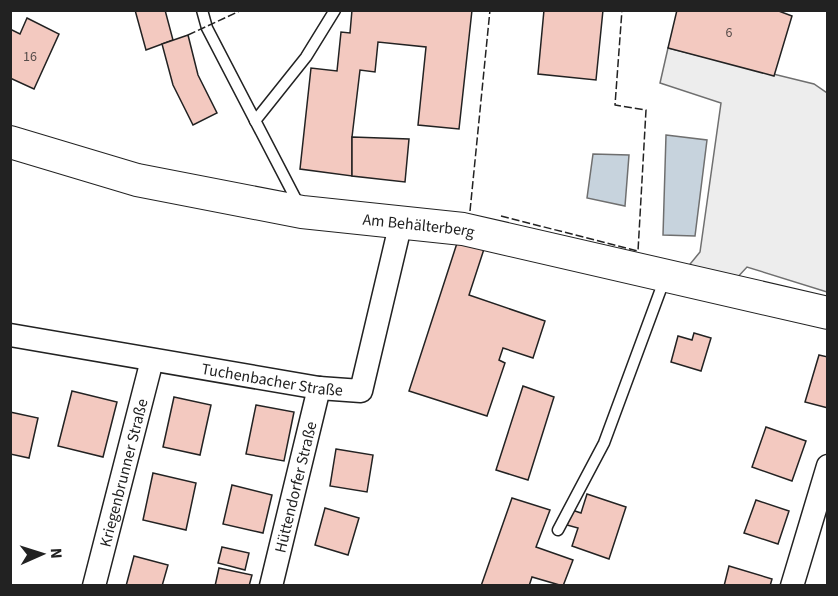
<svg xmlns="http://www.w3.org/2000/svg" width="838" height="596" viewBox="0 0 838 596" font-family="'Source Sans 3',sans-serif">
	<rect width="100%" height="100%" fill="#fff"/>
	<!-- parking -->
	<polygon fill="#ededed" stroke="#6f6f6f" stroke-width="1.5" points="668,48 814,84 827,93 827,292 747,267 735,280 686,269 700,252 721,103 660,83"/>
	<!-- water -->
	<g fill="#c7d3dd" stroke="#6f6f6f" stroke-width="1.5">
		<polygon points="666,135 707,140 695,236 663,235"/>
		<polygon points="593,154 629,155 625,206 587,198"/>
	</g>
	<!-- building -->
	<g fill="#f3c9c0" stroke="#222" stroke-width="1.5">
		<polygon points="135,10 165,10 173,40 146,50"/>
		<polygon points="352,10 472,10 459,129 418,125 426,47 378,42 375,72 360,70 352,137 352,176 300,169 311,68 337,71 341,32 350,33"/>
		<polygon points="544,10 603,10 596,80 538,74"/>
		<polygon points="677,10 776,10 792,16 774,76 668,48"/>
		<polygon points="27,18 59,34 34,89 10,78 10,29 20,34"/>
		<polygon points="188,35 198,75 217,113 193,125 173,85 162,44"/>
		<polygon points="352,137 409,139 405,182 352,176"/>
		<polygon points="459,237 485,246 469,295 545,321 533,358 503,348 499,360 505,363 487,416 409,391"/>
		<polygon points="694,333 711,338 701,371 671,362 678,336 692,340"/>
		<polygon points="819,355 828,357 828,408 805,402"/>
		<polygon points="523,386 554,397 528,480 496,470"/>
		<polygon points="72,391 117,402 103,457 58,446"/>
		<polygon points="174,397 211,405 200,455 163,447"/>
		<polygon points="256,405 294,412 284,461 246,454"/>
		<polygon points="10,412 38,418 29,458 10,454"/>
		<polygon points="766,427 806,441 792,481 752,467"/>
		<polygon points="336,449 373,455 367,492 330,486"/>
		<polygon points="153,473 196,483 186,530 143,520"/>
		<polygon points="232,485 272,495 263,533 223,524"/>
		<polygon points="587,494 626,507 609,559 572,546 578,528 567,525 572,510 581,513"/>
		<polygon points="512,498 550,510 536,547 573,560 563,586 532,577 529,586 481,586"/>
		<polygon points="756,500 789,511 778,544 744,533"/>
		<polygon points="325,508 359,518 348,555 315,545"/>
		<polygon points="222,547 249,553 245,570 218,563"/>
		<polygon points="134,556 168,565 162,586 126,586"/>
		<polygon points="729,566 772,579 770,586 724,586"/>
		<polygon points="219,568 252,575 249,586 215,586"/>
	</g>
	<g fill="none" stroke-linecap="round" stroke-linejoin="round">
		<!-- lane casing -->
		<g stroke="#222" stroke-width="13">
			<g id="lane">
				<polyline points="202,10 207,28 300,207"/>
				<polyline points="255,121 306,57 335,10"/>
				<polyline points="558,530 604,443 665,278"/>
			</g>
		</g>
		<!-- street casing -->
		<g stroke="#222" stroke-width="25">
			<g id="street">
				<path id="s1" d="M10 335 319 388 361 391 401 222"/>
				<path id="s2" d="M94 586 152 360"/>
				<path id="s3" d="M271 586 319 388"/>
				<polyline points="792,586 828,466"/>
			</g>
		</g>
		<!-- secondary casing -->
		<g stroke="#222" stroke-width="34">
			<g id="secondary">
				<path id="s4" d="M10 142 137 180 302 212 463 229 828 313"/>
			</g>
		</g>
		<!-- lane -->
		<use href="#lane" stroke="#fff" stroke-width="10"/>
		<!-- street -->
		<use href="#street" stroke="#fff" stroke-width="22"/>
		<!-- secondary -->
		<use href="#secondary" stroke="#fff" stroke-width="32"/>
		<!-- fence -->
		<g stroke="#222" stroke-width="1.5" stroke-dasharray="8 3" stroke-linecap="butt">
			<polyline points="188,35 242,10"/>
			<polyline points="470,211 490,10"/>
			<polyline points="501,216 638,251 646,110 615,105 622,10"/>
		</g>
	</g>
	<g text-anchor="middle" stroke-width="4.5" stroke-linejoin="round" paint-order="stroke">
		<!-- number labels -->
		<g font-size="14" fill="#564c4a">
			<text x="729" y="37">6</text>
			<text x="30" y="61">16</text>
		</g>
		<!-- street labels -->
		<g font-size="16" fill="#222" stroke="#fff">
			<text dy="6" stroke="none"><textPath href="#s4" startOffset="418">Am Behälterberg</textPath></text>
			<text dy="6" stroke="none"><textPath href="#s1" startOffset="266">Tuchenbacher Straße</textPath></text>
			<text dy="6" stroke="none"><textPath href="#s2" startOffset="117">Kriegenbrunner Straße</textPath></text>
			<text dy="6" stroke="none"><textPath href="#s3" startOffset="102">Hüttendorfer Straße</textPath></text>
		</g>
	</g>
	<!-- border -->
	<rect width="838" height="596" fill="none" stroke="#222222" stroke-width="24"/>
	<!-- north arrow -->
	<g transform="translate(42 554) rotate(87)" stroke="#ffffff" stroke-width="4.5" paint-order="stroke">
	<path d="M0-4.5L10 22L0 15L-10 22Z" fill="#222222"/>
	<text y="-9" font-size="16" font-weight="bold" text-anchor="middle" fill="#222222">N</text>
	</g>
</svg>
